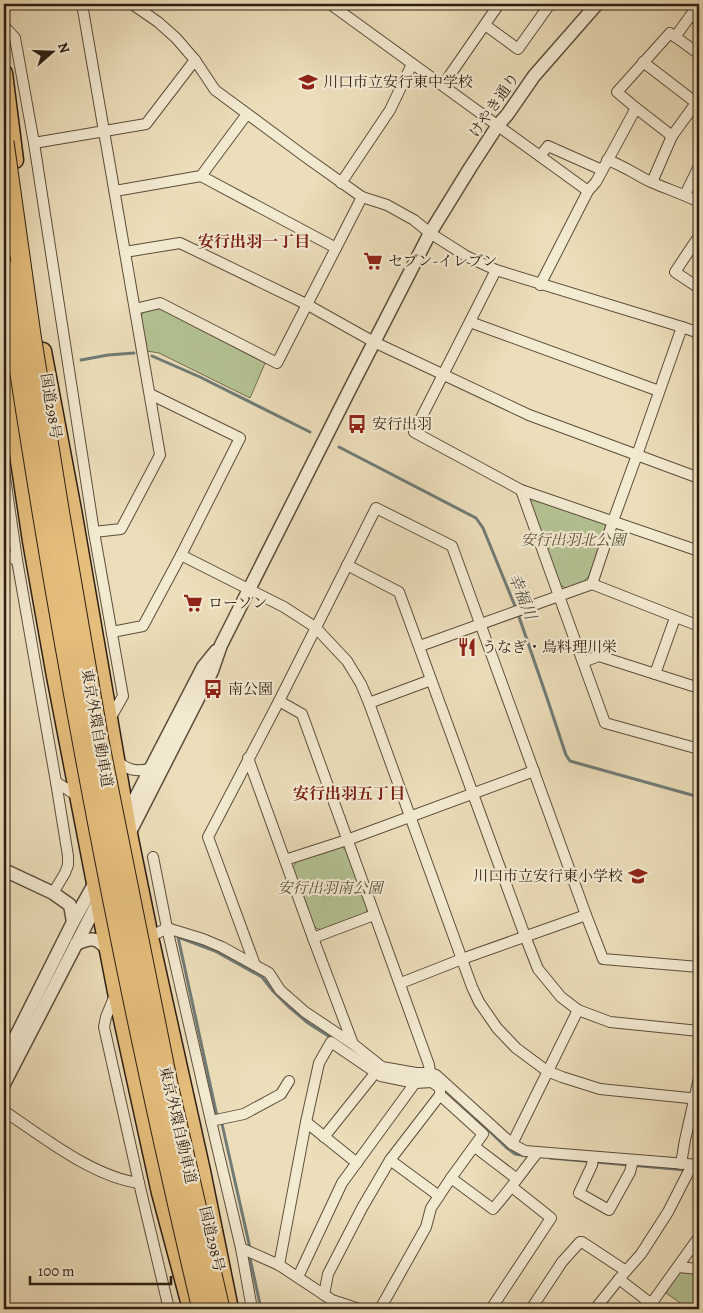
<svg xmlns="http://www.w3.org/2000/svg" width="703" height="1313" viewBox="0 0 703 1313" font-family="Alegreya,'Noto Serif JP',serif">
	<rect width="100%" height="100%" fill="#ecdeba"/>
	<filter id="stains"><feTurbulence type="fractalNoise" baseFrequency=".004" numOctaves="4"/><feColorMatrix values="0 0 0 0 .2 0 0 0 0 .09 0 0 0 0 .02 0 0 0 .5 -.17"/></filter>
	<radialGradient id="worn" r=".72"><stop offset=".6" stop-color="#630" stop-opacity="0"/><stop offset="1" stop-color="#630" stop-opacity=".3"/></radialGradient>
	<!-- green -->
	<g fill="#b4c292" stroke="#707052">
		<polygon points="160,308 266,361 250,398 159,353 147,351 141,316 144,310"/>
		<polygon points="534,496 603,521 607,528 589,576 582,583 566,588 560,585 530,502"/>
		<polygon points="339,846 346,849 368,907 366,914 321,930 314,927 293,868 296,862"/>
		<polygon points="679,1272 699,1273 699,1309 689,1309 666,1293"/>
	</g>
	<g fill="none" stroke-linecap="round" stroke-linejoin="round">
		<!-- stream -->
		<g stroke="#707b76" stroke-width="3">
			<polyline points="699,13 692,22 699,27"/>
			<polyline points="152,356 200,377 310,432"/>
			<polyline points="81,360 108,355 134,353"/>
			<polyline points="339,447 476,518 483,528 517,611 547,698 566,755 570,761 699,797"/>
			<polyline points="217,1116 178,937 215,951 262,977 273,991 288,1006 308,1023 333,1039"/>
			<polyline points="477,1119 507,1148 515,1154 527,1156"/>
			<polyline points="222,1124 250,1248 252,1249"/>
			<polyline points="550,1158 686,1170"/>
			<polyline points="250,1258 261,1309"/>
			<polyline points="361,1305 371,1309"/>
		</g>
		<!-- minor casing -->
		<g stroke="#5d4d3b" stroke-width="12">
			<g id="minor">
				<polyline points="82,4 160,455 121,529 94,532"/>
				<polyline points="132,4 158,22 176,38 195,60"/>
				<polyline points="330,4 588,191"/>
				<polyline points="485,25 518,49 550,4"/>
				<polyline points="4,26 15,38 34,143 94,532 123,696 110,719"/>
				<polyline points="675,37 699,4"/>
				<polyline points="643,62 699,105"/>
				<polyline points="443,85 499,4"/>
				<polyline points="636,108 672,136 652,182"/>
				<polyline points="672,136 696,103"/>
				<polyline points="34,143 146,124 195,60 215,90 307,158 362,197 387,205 414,220 430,233 466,256 496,270 682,327 699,333"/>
				<polyline points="540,156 548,146 602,170"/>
				<path d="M607 160C623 165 636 175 651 182 667 189 683 194 699 202"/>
				<polyline points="341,183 390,110 412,64"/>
				<polyline points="115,191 201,176 247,114"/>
				<polyline points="685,195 699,166"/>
				<polyline points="699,236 675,272 699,288"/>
				<polyline points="336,248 362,197"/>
				<polyline points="125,252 180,243 306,304 374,342 529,415 699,478"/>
				<polyline points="496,270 414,432 521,490 699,551"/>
				<polyline points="540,285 588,191 596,182 636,108 617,92 670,33 699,54"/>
				<polyline points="135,309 160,303 277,363 336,248 201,176"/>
				<polyline points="470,322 659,391"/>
				<polyline points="4,471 17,560 56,782 79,797"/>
				<polyline points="521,490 559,596 605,723 699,749"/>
				<polyline points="4,555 17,560"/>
				<polyline points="181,555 284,607 315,627 347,661 361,684 369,703 472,987 479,1002 497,1028 516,1048 547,1071 562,1077 600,1089 699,1099"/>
				<polyline points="347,565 399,592 525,936 538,969 561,997 578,1010 610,1022 699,1031"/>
				<polyline points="592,584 699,626"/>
				<polyline points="112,632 143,626 181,555 240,438 150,394"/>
				<polyline points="420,646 592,584 613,521 637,455 682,327"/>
				<polyline points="583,662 599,656 699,688"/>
				<polyline points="655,674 675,618"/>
				<polyline points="279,701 302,714 429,1065 430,1073"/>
				<polyline points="369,703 431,680"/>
				<polyline points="248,758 313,938 353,1044"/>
				<path d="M117 762C130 770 135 772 150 769"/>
				<polyline points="153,857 167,928 211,1121 241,1248 252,1309"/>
				<polyline points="285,860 347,840 534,771"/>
				<polyline points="53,893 65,873 68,865 68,856 56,782"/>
				<polyline points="150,937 167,928 203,939 222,947 269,973 280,990 305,1012 353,1044 382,1067 416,1073 430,1073 436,1075 512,1144 525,1151 699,1165"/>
				<polyline points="313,938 374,915"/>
				<polyline points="255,965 208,837 279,701 376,508 452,546 586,915 603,959 699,967"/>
				<polyline points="401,983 462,959 586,915"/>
				<polyline points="115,995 106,1017 104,1027 139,1183 169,1309"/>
				<path d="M4 1111C43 1137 93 1177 139 1183"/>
				<polyline points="211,1121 244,1114 281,1094 289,1081"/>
				<polyline points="306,1122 357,1163"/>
				<polyline points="324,1137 376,1072"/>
				<polyline points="512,1144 578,1010"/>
				<polyline points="475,1147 517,1179"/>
				<polyline points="593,1157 592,1165 579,1193 609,1210 630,1172 633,1160"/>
				<polyline points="390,1160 439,1196"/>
				<polyline points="681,1164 685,1140 699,1078"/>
				<path d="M451 1178 493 1209C509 1191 522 1172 537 1153"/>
				<polyline points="241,1248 279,1265 332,1300 359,1309"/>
				<polyline points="279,1265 306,1122 319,1063 331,1042 381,1076 415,1083 432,1082 440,1088 440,1095 483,1134 451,1178 431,1208 426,1227 380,1309"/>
				<polyline points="678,1267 699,1269"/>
				<polyline points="298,1277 342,1183 415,1083 416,1077"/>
				<polyline points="619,1279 658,1309"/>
				<polyline points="324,1295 328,1274 362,1208 390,1160 440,1095"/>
				<polyline points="651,1304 699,1237"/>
				<polyline points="491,1309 551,1218 512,1187"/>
				<polyline points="531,1309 562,1262 580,1242 582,1242 626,1271"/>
				<polyline points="595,1309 619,1279 641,1254 668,1212 692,1165"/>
			</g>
		</g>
		<!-- tertiary casing -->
		<g stroke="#5d4d3b" stroke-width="15">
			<g id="tertiary">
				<polyline points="124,820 203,667 216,651"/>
				<polyline points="128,836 212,671 221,645 350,389 430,233 470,168 498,125 507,115 534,76 597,4"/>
				<polyline points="4,870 53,893 70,905 73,922"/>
				<path d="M76 944C91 937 98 937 108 951"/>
				<polyline points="4,1060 73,922 97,879"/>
				<polyline points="4,1084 99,900"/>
			</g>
		</g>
		<!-- trunk casing -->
		<g stroke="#2d1d11" stroke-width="19">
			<g id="trunk">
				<polyline points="4,73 15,160"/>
				<polyline points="6,344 19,461 31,541 55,676 116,992 160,1193 191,1309"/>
				<polyline points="43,351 73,510 129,834 150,937 202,1171 230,1309"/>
			</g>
		</g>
		<!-- minor -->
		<use href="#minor" stroke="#f3ead2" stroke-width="10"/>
		<!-- tertiary -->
		<use href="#tertiary" stroke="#f3ead2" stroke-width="12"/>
		<!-- trunk -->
		<use href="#trunk" stroke="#e6bf7d" stroke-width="16"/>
		<!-- motorway-bridge casing -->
		<g stroke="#2d1d11" stroke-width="21" stroke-linecap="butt">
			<g id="motorway-bridge">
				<polyline points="4,142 31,335 60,515 99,741 168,1084 220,1309"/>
				<path d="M4 268C55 617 120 965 202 1309"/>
			</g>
		</g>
		<!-- motorway-bridge -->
		<use href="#motorway-bridge" stroke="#e6bf7d" stroke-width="19"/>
	</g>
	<!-- icons -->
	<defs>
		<g id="school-bare" transform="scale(1.5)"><path d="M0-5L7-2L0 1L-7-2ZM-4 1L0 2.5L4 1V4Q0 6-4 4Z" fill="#8f2418" stroke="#f3ead2" stroke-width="2.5" paint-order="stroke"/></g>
		<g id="supermarket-bare" transform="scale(1.5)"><path d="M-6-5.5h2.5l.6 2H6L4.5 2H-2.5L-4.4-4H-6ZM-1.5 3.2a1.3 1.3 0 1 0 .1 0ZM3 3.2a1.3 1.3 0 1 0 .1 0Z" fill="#8f2418" stroke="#f3ead2" stroke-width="2.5" paint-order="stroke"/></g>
		<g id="bus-bare" transform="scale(1.5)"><path d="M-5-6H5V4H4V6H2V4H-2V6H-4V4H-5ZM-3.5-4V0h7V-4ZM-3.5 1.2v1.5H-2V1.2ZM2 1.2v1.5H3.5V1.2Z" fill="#8f2418" stroke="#f3ead2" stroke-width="2.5" paint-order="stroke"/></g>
		<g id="restaurant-bare" transform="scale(1.5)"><path d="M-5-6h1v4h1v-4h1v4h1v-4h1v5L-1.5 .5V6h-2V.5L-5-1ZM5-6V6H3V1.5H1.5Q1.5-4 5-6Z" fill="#8f2418" stroke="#f3ead2" stroke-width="2.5" paint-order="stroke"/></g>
	</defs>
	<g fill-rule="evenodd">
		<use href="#school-bare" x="308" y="82"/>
		<use href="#supermarket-bare" x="373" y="261"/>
		<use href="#bus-bare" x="357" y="424"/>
		<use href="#supermarket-bare" x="193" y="603"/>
		<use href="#restaurant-bare" x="467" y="647"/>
		<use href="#bus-bare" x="213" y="689"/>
		<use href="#school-bare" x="638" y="876"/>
	</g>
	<g text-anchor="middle" stroke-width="4.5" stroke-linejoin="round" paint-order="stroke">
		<!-- poi labels -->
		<g font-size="15" fill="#2d1d11" stroke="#f3ead2" text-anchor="start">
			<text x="323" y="87">川口市立安行東中学校</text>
			<text x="388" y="266">セブン-イレブン</text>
			<text x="372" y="429">安行出羽</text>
			<text x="208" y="608">ローソン</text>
			<text x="482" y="652">うなぎ・鳥料理川栄</text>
			<text x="228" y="694">南公園</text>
			<text x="623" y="881" text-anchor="end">川口市立安行東小学校</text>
		</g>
		<!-- street labels -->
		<g font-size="15" fill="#2d1d11" stroke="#f3ead2">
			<text transform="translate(494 105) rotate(-55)" y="5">けやき通り</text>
			<text transform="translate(51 406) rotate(81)" y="5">国道298号</text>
			<text transform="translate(97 728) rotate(80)" y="5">東京外環自動車道</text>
			<text transform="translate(178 1125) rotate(77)" y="5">東京外環自動車道</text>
			<text transform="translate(212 1239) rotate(77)" y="5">国道298号</text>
		</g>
		<!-- park labels -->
		<g font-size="15" font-style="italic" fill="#564f38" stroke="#f3ead2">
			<text x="573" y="545">安行出羽北公園</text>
			<text x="330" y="893">安行出羽南公園</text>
		</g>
		<!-- neighbourhood labels -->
		<g font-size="16" font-weight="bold" fill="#7a1f14" stroke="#f3ead2">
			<text x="254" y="247">安行出羽一丁目</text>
			<text x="349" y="799">安行出羽五丁目</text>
		</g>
		<!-- water labels -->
		<g font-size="16" font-style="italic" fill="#4e4c43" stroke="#f3ead2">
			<text transform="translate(523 596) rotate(68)" y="6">幸福川</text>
		</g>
	</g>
	<!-- margin -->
	<rect width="703" height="1313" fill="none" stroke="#ecdeba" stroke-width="20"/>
	<rect x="5" y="5" width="693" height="1303" fill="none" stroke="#2d1d11" stroke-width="2.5"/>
	<rect x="10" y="10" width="683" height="1293" fill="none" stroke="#2d1d11"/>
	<!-- north arrow -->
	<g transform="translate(52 52) rotate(70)" stroke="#f3ead2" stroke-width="4" paint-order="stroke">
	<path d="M0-4L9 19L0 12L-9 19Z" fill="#2d1d11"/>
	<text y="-8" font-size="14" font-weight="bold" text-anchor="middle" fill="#2d1d11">N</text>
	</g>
	<!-- scale -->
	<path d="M30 1276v8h141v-8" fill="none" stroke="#2d1d11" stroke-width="2.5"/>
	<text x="38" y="1276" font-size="15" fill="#2d1d11" stroke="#f3ead2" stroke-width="4" paint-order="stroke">100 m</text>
	<rect width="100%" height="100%" filter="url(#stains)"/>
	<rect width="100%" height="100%" fill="url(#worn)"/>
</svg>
